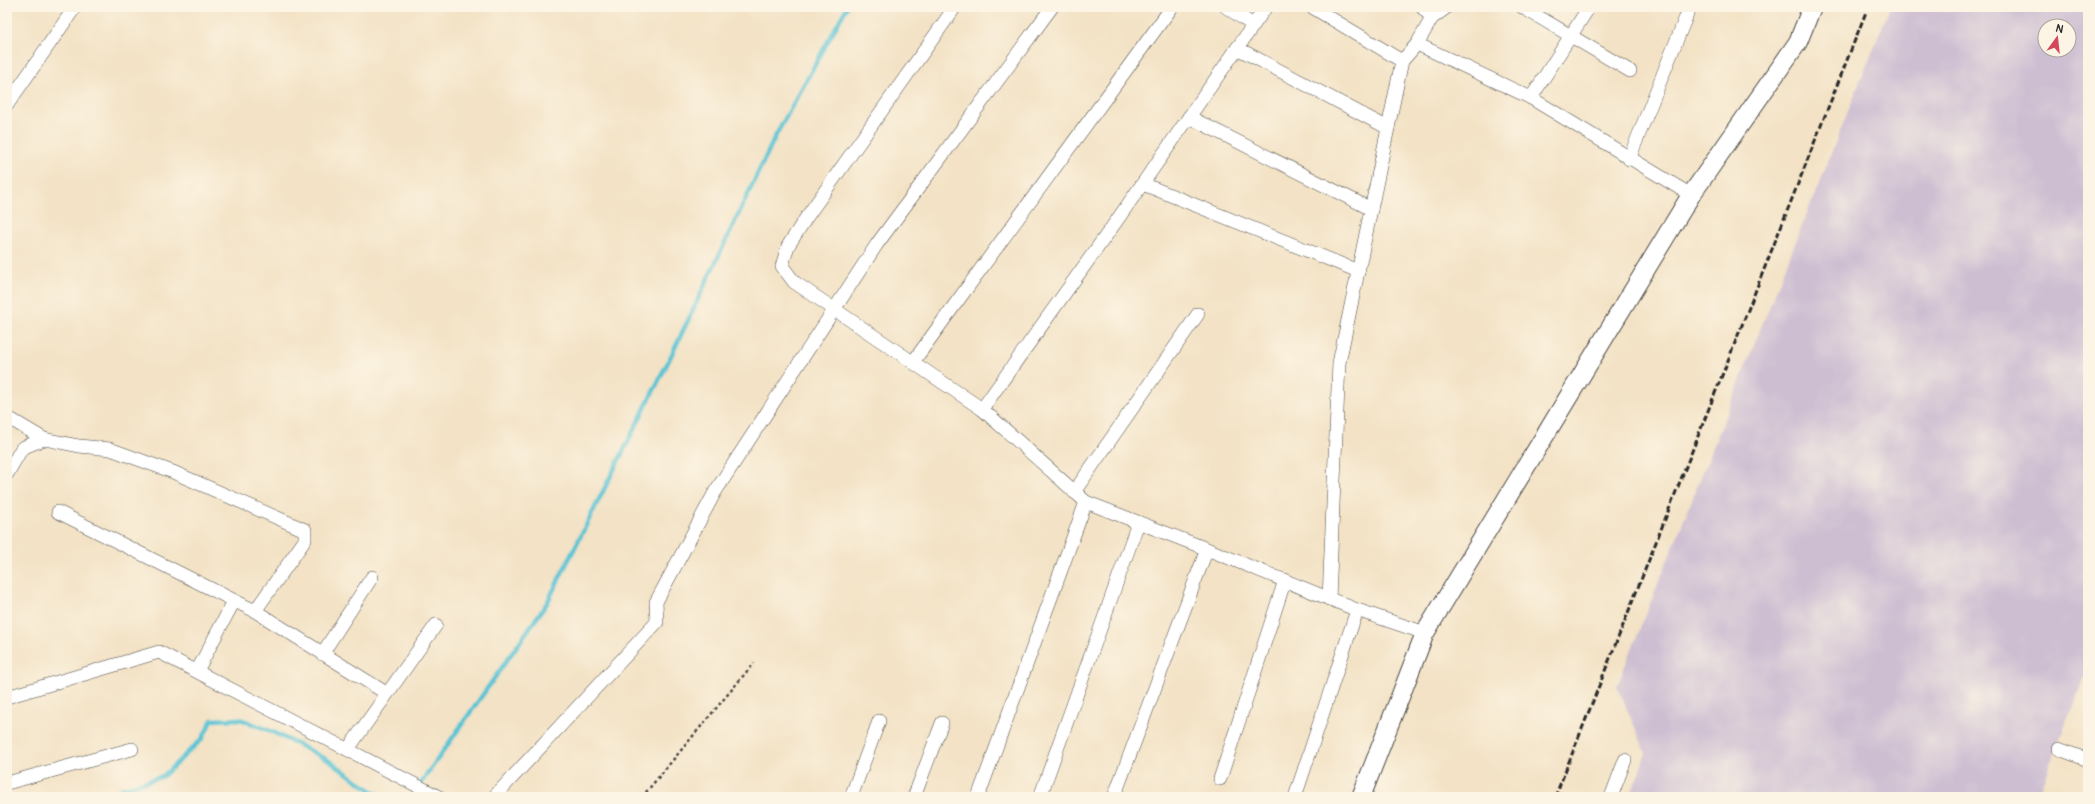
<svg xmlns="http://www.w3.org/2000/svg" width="2095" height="804" viewBox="0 0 2095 804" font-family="Pangolin,sans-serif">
	<rect width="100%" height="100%" fill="#fcf5e5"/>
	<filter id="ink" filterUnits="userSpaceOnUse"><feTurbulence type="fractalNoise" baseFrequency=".025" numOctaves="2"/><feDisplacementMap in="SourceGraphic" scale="8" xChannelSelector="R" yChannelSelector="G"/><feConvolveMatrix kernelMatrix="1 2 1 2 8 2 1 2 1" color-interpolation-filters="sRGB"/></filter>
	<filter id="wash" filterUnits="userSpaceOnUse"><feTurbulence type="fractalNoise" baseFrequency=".012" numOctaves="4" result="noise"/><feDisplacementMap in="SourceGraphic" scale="16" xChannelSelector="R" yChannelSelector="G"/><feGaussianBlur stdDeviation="0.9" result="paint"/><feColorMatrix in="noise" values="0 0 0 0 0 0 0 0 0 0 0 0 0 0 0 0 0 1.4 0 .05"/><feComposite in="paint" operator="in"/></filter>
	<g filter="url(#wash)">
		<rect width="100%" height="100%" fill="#f3e2c5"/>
		<!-- industrial -->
		<path fill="#cdbed2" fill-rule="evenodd" d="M1890 7H2088V667L2037 797H1630L1646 753 1617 686ZM2045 26H2069V50H2045Z"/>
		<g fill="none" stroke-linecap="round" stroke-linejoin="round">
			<!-- stream -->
			<g stroke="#59c3d4" stroke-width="4.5">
				<polyline points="118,797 122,789 163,776 202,739 212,720 240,719 271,731 328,760 372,791 384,797"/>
				<polyline points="411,797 547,603 673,352 776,135 847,7"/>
			</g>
		</g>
	</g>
	<g filter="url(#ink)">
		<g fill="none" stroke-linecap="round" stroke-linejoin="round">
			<!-- street casing -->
			<g stroke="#494642" stroke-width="14">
				<g id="street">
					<polyline points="955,7 806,218 788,246 782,266 794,282 982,409 1086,502 1207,549 1357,610 1425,633"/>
					<polyline points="1226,7 1253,25"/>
					<polyline points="1312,7 1402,61"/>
					<polyline points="1422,7 1432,18"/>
					<polyline points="1522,7 1630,71"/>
					<polyline points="1417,44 1531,98 1691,195"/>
					<polyline points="1237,48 1388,128"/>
					<polyline points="1531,98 1589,7"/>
					<polyline points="7,105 75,7"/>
					<polyline points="1189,117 1371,209"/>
					<polyline points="1629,159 1690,7"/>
					<polyline points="1143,184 1358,271"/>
					<polyline points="913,362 1172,7"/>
					<polyline points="982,409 1115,223 1266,7"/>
					<polyline points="7,417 44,439"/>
					<polyline points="7,474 22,448 44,439 79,446 110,449 173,472 305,530 305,540 255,611"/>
					<polyline points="1074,492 1198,314"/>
					<polyline points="58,512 255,611 386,693"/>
					<polyline points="1329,599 1339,363 1402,61 1417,44 1432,18 1447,7"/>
					<polyline points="322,654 372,577"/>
					<polyline points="197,671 234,601"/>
					<polyline points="7,697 159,652 439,797"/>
					<polyline points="348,749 436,625"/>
					<polyline points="2059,749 2088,760"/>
					<polyline points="1220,779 1285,580"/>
					<polyline points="7,783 132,749"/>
					<polyline points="494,797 657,622 656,602 715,492 877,244 1052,7"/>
					<polyline points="851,797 879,721"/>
					<polyline points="914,797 942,723"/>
					<polyline points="978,797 1086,502"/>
					<polyline points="1040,797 1138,523"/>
					<polyline points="1114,797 1207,549"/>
					<polyline points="1295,797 1357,610"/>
					<polyline points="1611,797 1625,760"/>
				</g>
			</g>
			<!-- secondary casing -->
			<g stroke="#494642" stroke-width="20">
				<polyline id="secondary" points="1361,797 1425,633 1691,195 1798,42 1812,7"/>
			</g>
			<!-- path -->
			<polyline stroke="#494642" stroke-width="2.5" stroke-dasharray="3 3" stroke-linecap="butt" points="642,797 754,663"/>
			<!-- street -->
			<use href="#street" stroke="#fff" stroke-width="13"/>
			<!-- secondary -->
			<use href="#secondary" stroke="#fff" stroke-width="18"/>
			<!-- rail -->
			<polyline stroke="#2b2b2b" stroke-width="3" stroke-dasharray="6 3" stroke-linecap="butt" points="1555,797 1868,7"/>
		</g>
	</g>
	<!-- margin -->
	<rect width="2095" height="804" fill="none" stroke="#fcf5e5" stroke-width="24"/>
	<!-- north arrow -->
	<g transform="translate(2057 38) rotate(15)"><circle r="19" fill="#fcf5e5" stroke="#a8a49b"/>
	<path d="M0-3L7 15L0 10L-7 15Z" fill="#d1495b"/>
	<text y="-6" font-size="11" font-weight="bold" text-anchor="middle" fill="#2b2b2b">N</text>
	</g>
</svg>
